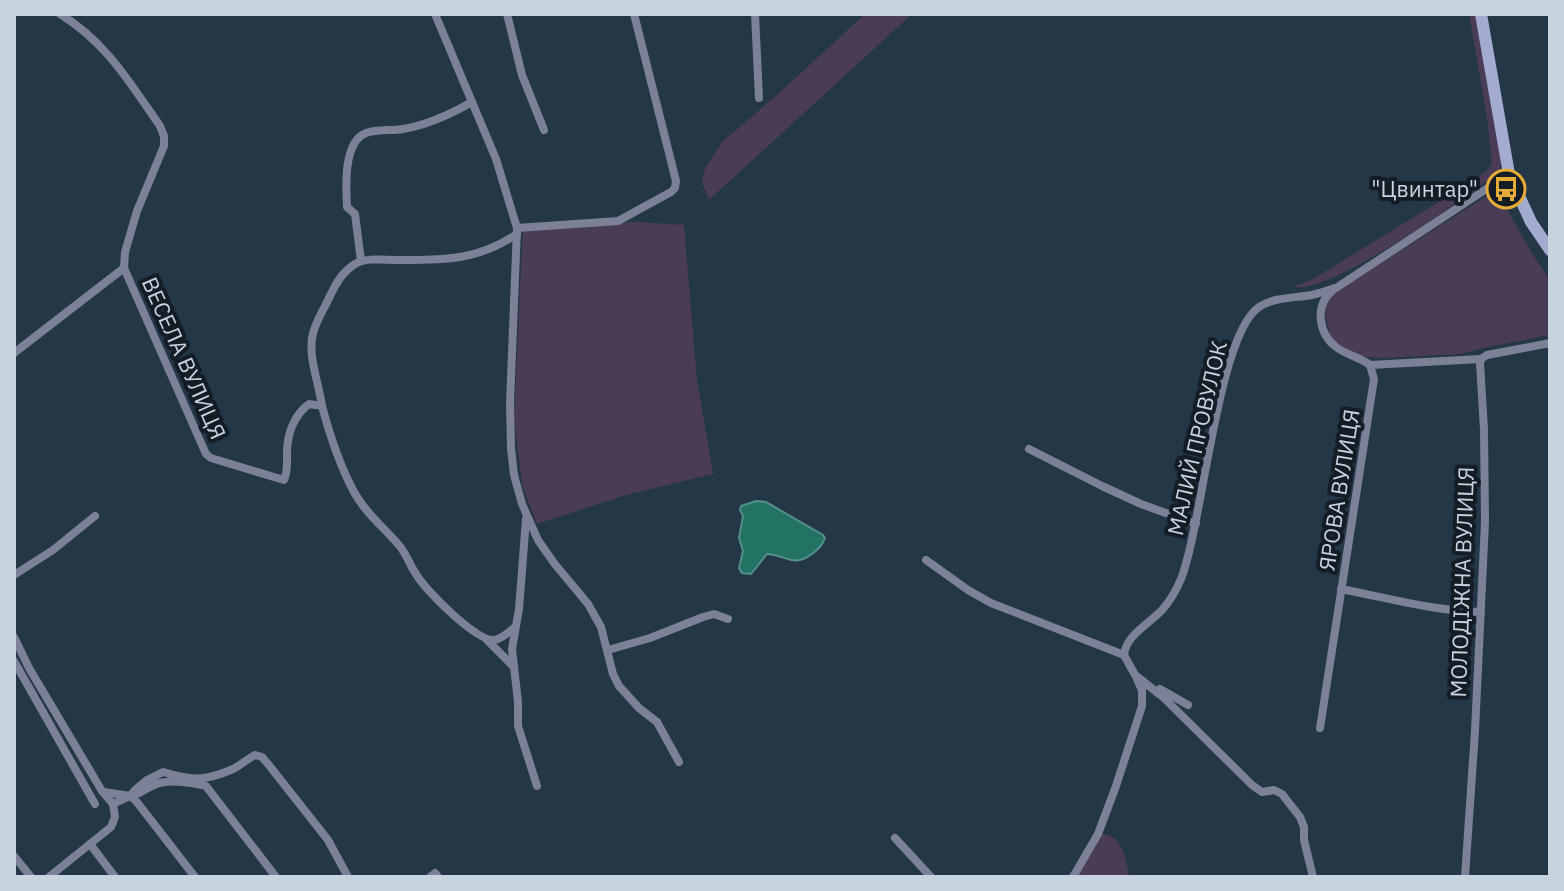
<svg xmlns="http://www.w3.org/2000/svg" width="1564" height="891" viewBox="0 0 1564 891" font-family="'IBM Plex Sans',sans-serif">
	<rect width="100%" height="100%" fill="#233747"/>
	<!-- green -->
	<g fill="#4a3c57">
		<polygon points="865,14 912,14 709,200 702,182 705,169 722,142 777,95"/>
		<path d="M1469 14H1476L1501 162 1500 172C1462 198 1334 294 1293 287L1313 279 1476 179 1486 171 1492 164 1487 118Z"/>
		<polygon points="1496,190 1533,255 1550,280 1550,335 1483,348 1461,354 1383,358 1366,357 1350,352 1338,345 1330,335 1325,313 1326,303 1333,294"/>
		<polygon points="638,222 684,225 697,380 713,474 626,495 537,524 522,485 514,418 523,227"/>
		<path d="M1102 834C1123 835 1126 859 1129 877H1077Z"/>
	</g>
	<!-- water -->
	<path fill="#227364" stroke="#549088" stroke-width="2" d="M756 501 766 502 823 535 825 538C822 546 818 549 812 554 793 568 786 555 767 554L751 574 742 573 739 568 743 551 739 538 743 516 740 510 741 506Z"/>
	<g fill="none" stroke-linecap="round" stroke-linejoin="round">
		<!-- street -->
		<g stroke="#7c8198" stroke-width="8">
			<path d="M60 14C106 42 130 83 160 126L164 136V146L137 211 125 252 124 268 206 454 211 458 284 480C288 471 287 463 287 453 287 434 294 415 309 404L322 406C330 436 339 464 354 492 365 512 382 526 397 543 406 552 409 564 416 574 425 590 476 641 494 640 502 639 509 632 515 627"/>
			<polyline points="435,14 496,159 517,228 510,403 511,448 514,475 522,504 538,540 554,563 588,604 601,627 613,674 619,686 639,708 657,722 679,762"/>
			<polyline points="507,14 522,75 544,130"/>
			<polyline points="755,14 759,98"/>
			<polyline points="517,228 618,221 671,192 675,188 676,181 634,14"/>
			<path d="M361 261 355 214 347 207C346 187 343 142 366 133 377 129 392 131 403 129 427 125 451 114 472 102"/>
			<polyline points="14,353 124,268"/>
			<polyline points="1370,365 1481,359"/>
			<path d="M322 406C319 384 309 360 312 338 314 324 323 311 329 298 335 285 342 272 355 264 367 257 384 260 398 260 443 260 477 261 517 234"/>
			<polyline points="1029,449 1102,486 1141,504 1196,524"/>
			<polyline points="526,519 519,609 512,649 518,702 518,726 537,786"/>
			<polyline points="926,560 968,590 991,603 1124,655 1135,675 1163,697 1252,785 1262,792 1274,790 1282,794 1300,817 1304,827 1304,840 1313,877"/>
			<polyline points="14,575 53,550 95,516"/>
			<path d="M1341 589C1387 598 1434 611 1481 612"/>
			<polyline points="14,637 29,668 102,791 113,804"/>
			<polyline points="487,640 514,667"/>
			<polyline points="608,650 650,638 703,617 714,614 728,619"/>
			<path d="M1124 655C1126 635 1149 624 1162 610 1170 601 1176 591 1181 579 1203 523 1217 336 1259 307 1274 297 1295 298 1312 295 1320 293 1328 290 1336 288L1509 174"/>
			<polyline points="14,661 95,804"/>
			<polyline points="1160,689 1188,705"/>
			<path d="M1320 728 1374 379 1370 365C1360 357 1346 355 1336 347 1319 334 1314 306 1332 291"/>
			<polyline points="104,792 130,796 136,801 195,877"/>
			<path d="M130 796C140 794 145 789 154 785 167 779 192 782 206 786L276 877"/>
			<polyline points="895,838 931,877"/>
			<polyline points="90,844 115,877"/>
			<polyline points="14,856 31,877"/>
			<path d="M49 877 111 827 115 817 113 804 130 796 135 790 147 780 163 772C191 780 204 782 233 769 241 765 247 759 255 755L262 757 268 764 328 840 348 877"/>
			<polyline points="430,877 435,873 438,877"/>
			<polyline points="1073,877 1098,834 1116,786 1142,706 1142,690 1137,679"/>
			<polyline points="1465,877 1475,731 1485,522 1484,429 1480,363 1481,359 1487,355 1550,343"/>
		</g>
		<!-- secondary -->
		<polyline stroke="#a4abd1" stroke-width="12" points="1481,14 1509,174 1531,222 1550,250"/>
	</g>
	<!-- icons -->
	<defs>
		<g id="bus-ring" transform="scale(2)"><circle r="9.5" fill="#141d25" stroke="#e7ac37" stroke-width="1.5"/><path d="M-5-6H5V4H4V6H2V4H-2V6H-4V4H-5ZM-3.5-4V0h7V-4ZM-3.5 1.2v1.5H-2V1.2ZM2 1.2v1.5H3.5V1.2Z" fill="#e7ac37"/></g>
	</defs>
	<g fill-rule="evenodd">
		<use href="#bus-ring" x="1506" y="189"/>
	</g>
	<g text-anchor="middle" stroke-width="8" stroke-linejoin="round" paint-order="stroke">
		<!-- poi labels -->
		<g font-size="22" fill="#c7d3dd" stroke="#141d25" text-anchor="end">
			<text x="1478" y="197">"Цвинтар"</text>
		</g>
		<!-- street labels -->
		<g font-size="22" fill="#c7d3dd" stroke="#141d25">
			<text transform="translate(184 358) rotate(66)" y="8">ВЕСЕЛА ВУЛИЦЯ</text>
			<text transform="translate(1197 438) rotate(-77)" y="8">МАЛИЙ ПРОВУЛОК</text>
			<text transform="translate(1339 490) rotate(-81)" y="8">ЯРОВА ВУЛИЦЯ</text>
			<text transform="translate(1462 582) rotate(-88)" y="8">МОЛОДІЖНА ВУЛИЦЯ</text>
		</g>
	</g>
	<!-- border -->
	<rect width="1564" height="891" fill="none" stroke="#c7d3dd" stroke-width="32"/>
</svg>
